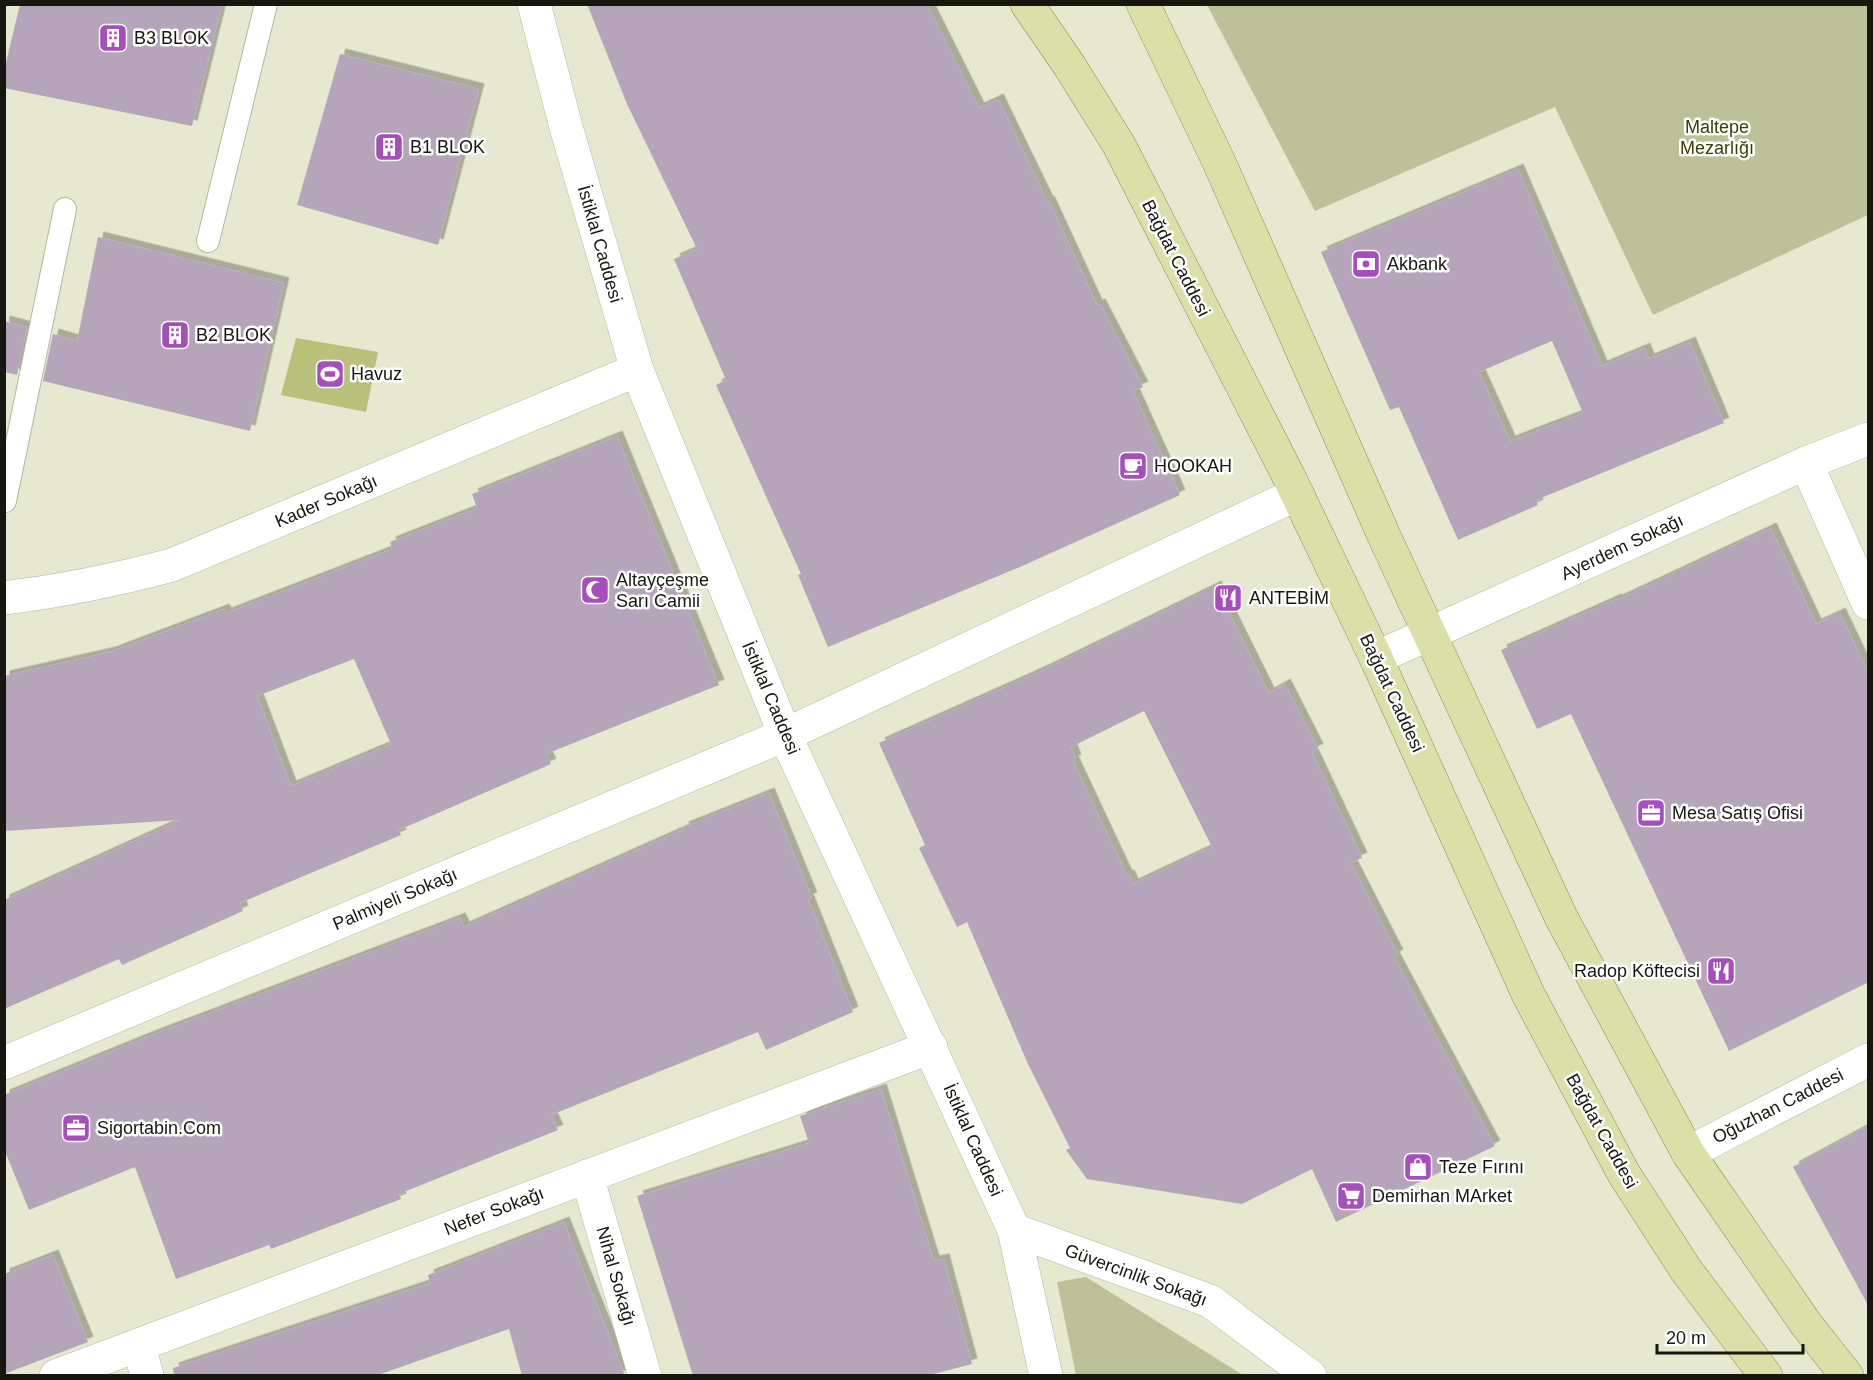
<svg xmlns="http://www.w3.org/2000/svg" width="1873" height="1380" viewBox="0 0 1873 1380" font-family="Arial,sans-serif">
	<defs>
		<filter id="shadow"><feDropShadow dx="5.5" dy="-5.5" stdDeviation="0" flood-color="#0004"/></filter>
	</defs>
	<rect width="100%" height="100%" fill="#e6e9cf"/>
	<!-- green -->
	<g fill="#bcc197">
		<polygon points="1207,5 1868,5 1868,215 1653,315 1555,107 1315,211"/>
		<polygon points="1086,1277 1243,1375 1076,1375 1057,1282"/>
	</g>
	<!-- water -->
	<polygon fill="#b9c079" points="296,338 378,352 366,412 281,395"/>
	<!-- building -->
	<g fill="#b6a5ba" fill-rule="evenodd" filter="url(#shadow)">
		<polygon points="20,4 222,4 192,126 4,88 4,71"/>
		<polygon points="587,4 927,4 979,108 998,99 1048,202 1049,201 1097,305 1100,304 1143,387 1133,391 1180,495 1020,567 828,647 798,575 801,574 716,385 726,380 674,259 697,249 627,104"/>
		<polygon points="340,54 479,89 438,245 297,205"/>
		<path d="M1518 169 1602 366 1645 348 1649 359 1690 342 1724 423 1536 500 1538 505 1458 540 1399 407 1390 410 1321 252ZM1552 341 1583 413 1510 441 1479 372Z"/>
		<polygon points="98,237 284,283 250,431 43,381 53,334 77,341"/>
		<polygon points="4,321 27,327 17,375 4,372"/>
		<path d="M617 436 719 685 546 754 551 764 399 830 401 835 240 903 243 911 122 965 119 959 4 1009V900L181 820 4 831V676L110 652 224 609 226 613 392 549 390 542 477 508 472 494ZM354 659 391 744 291 786 257 696Z"/>
		<polygon points="1771,528 1816,624 1840,613 1869,674 1869,982 1729,1051 1571,714 1537,729 1501,650 1616,599 1617,600"/>
		<path d="M1216 586 1269 693 1285 684 1318 749 1312 752 1362 858 1351 863 1398 955 1394 957 1495 1146 1336 1222 1312 1169 1242 1204 1087 1179 1066 1150 1070 1148 1028 1064 967 922 957 927 919 848 925 845 879 743 1043 670ZM1144 711 1212 847 1133 884 1129 875 1127 876 1073 761 1076 760 1071 747Z"/>
		<polygon points="769,793 812,898 808,899 853,1012 766,1050 758,1032 551,1115 558,1130 399,1194 401,1199 271,1249 269,1245 176,1279 135,1167 29,1210 4,1149 4,1095 149,1036 460,918 464,927 684,829 683,827"/>
		<polygon points="881,1089 934,1261 944,1259 972,1364 926,1376 693,1376 637,1196 809,1143 800,1116"/>
		<polygon points="1869,1126 1869,1307 1793,1167"/>
		<polygon points="564,1222 625,1376 522,1376 509,1329 375,1376 174,1376 173,1368 430,1283 428,1275"/>
		<polygon points="53,1255 88,1342 4,1374 4,1274"/>
	</g>
	<g fill="none" stroke-linecap="round" stroke-linejoin="round">
		<!-- service casing -->
		<g stroke="#b4b79f" stroke-width="24">
			<g id="service">
				<polyline points="208,241 266,4"/>
				<polyline points="5,501 65,209"/>
			</g>
		</g>
		<!-- pedestrian casing -->
		<g stroke="#b4b79f" stroke-width="34">
			<polyline id="pedestrian" points="785,735 1297,494"/>
		</g>
		<!-- minor casing -->
		<g stroke="#b4b79f" stroke-width="34">
			<g id="minor">
				<polyline points="1806,463 1868,603"/>
				<path d="M4 598C62 591 116 580 172 565L637 370"/>
				<polyline points="1376,658 1806,463 1868,439"/>
				<polyline points="4,1063 785,735"/>
				<polyline points="587,1176 645,1376"/>
				<polyline points="1014,1230 1210,1301 1310,1376"/>
				<polyline points="139,1345 147,1376"/>
				<polyline points="56,1376 931,1047"/>
			</g>
		</g>
		<!-- tertiary casing -->
		<g stroke="#b4b79f" stroke-width="34">
			<g id="tertiary">
				<polyline points="534,4 566,127 637,370 785,735 1014,1230 1046,1376"/>
				<polyline points="1688,1153 1868,1060"/>
			</g>
		</g>
		<!-- primary casing -->
		<g stroke="#868c4b" stroke-width="34">
			<g id="primary">
				<polyline points="1027,4 1069,65 1119,145 1289,477 1376,658 1529,996 1624,1174 1686,1270 1766,1376"/>
				<polyline points="1143,4 1219,162 1385,538 1561,917 1688,1153 1806,1324 1847,1376"/>
			</g>
		</g>
		<!-- service -->
		<use href="#service" stroke="#fff" stroke-width="22"/>
		<!-- pedestrian -->
		<use href="#pedestrian" stroke="#fff" stroke-width="33"/>
		<!-- minor -->
		<use href="#minor" stroke="#fff" stroke-width="33"/>
		<!-- tertiary -->
		<use href="#tertiary" stroke="#fff" stroke-width="33"/>
		<!-- primary -->
		<use href="#primary" stroke="#dae0a7" stroke-width="33"/>
	</g>
	<!-- icons -->
	<defs>
		<g id="building-square" transform="scale(1.5)"><rect x="-9" y="-9" width="18" height="18" rx="4" fill="#a64ebb" stroke="#fff"/><path d="M-4-6H4V6H1V3H-1V6H-4ZM-2.5-4.3h1.7v1.8h-1.7ZM.8-4.3h1.7v1.8H.8ZM-2.5-1h1.7V.8h-1.7ZM.8-1h1.7V.8H.8Z" fill="#fff"/></g>
		<g id="bank-square" transform="scale(1.5)"><rect x="-9" y="-9" width="18" height="18" rx="4" fill="#a64ebb" stroke="#fff"/><path d="M-6-4H6V4H-6ZM0-2.3a2.3 2.3 0 1 0 0 4.6a2.3 2.3 0 1 0 0-4.6Z" fill="#fff"/></g>
		<g id="stadium-square" transform="scale(1.5)"><rect x="-9" y="-9" width="18" height="18" rx="4" fill="#a64ebb" stroke="#fff"/><path d="M0-5a6.5 5 0 1 0 0 10a6.5 5 0 1 0 0-10ZM-3.5-1.8h7v3.6h-7Z" fill="#fff"/></g>
		<g id="cafe-square" transform="scale(1.5)"><rect x="-9" y="-9" width="18" height="18" rx="4" fill="#a64ebb" stroke="#fff"/><path d="M-5.5-4.5H6V0H3Q3 3.5 0 3.5H-2.5Q-5.5 3.5-5.5 0ZM3-3.2v2h1.7v-2ZM-6 4.5H4V6H-6Z" fill="#fff"/></g>
		<g id="mosque-square" transform="scale(1.5)"><rect x="-9" y="-9" width="18" height="18" rx="4" fill="#a64ebb" stroke="#fff"/><path d="M3.5-4.9A6 6 0 1 0 3.5 4.9A5 5 0 1 1 3.5-4.9Z" fill="#fff"/></g>
		<g id="restaurant-square" transform="scale(1.5)"><rect x="-9" y="-9" width="18" height="18" rx="4" fill="#a64ebb" stroke="#fff"/><path d="M-5-6h1v4h1v-4h1v4h1v-4h1v5L-1.5 .5V6h-2V.5L-5-1ZM5-6V6H3V1.5H1.5Q1.5-4 5-6Z" fill="#fff"/></g>
		<g id="office-square" transform="scale(1.5)"><rect x="-9" y="-9" width="18" height="18" rx="4" fill="#a64ebb" stroke="#fff"/><path d="M-6-3h4V-5.5h4V-3h4V5H-6ZM-1-4.5V-3h2v-1.5ZM-6 0V1H6V0Z" fill="#fff"/></g>
		<g id="shop-square" transform="scale(1.5)"><rect x="-9" y="-9" width="18" height="18" rx="4" fill="#a64ebb" stroke="#fff"/><path d="M-5-2.5h2.3a2.7 3.5 0 0 1 5.4 0H5L5.5 6h-11ZM-1.5-2.5h3a1.5 2.3 0 0 0-3 0Z" fill="#fff"/></g>
		<g id="supermarket-square" transform="scale(1.5)"><rect x="-9" y="-9" width="18" height="18" rx="4" fill="#a64ebb" stroke="#fff"/><path d="M-6-5.5h2.5l.6 2H6L4.5 2H-2.5L-4.4-4H-6ZM-1.5 3.2a1.3 1.3 0 1 0 .1 0ZM3 3.2a1.3 1.3 0 1 0 .1 0Z" fill="#fff"/></g>
	</defs>
	<g fill-rule="evenodd">
		<use href="#building-square" x="113" y="38"/>
		<use href="#building-square" x="389" y="147"/>
		<use href="#bank-square" x="1366" y="264"/>
		<use href="#building-square" x="175" y="335"/>
		<use href="#stadium-square" x="330" y="374"/>
		<use href="#cafe-square" x="1133" y="466"/>
		<use href="#mosque-square" x="595" y="590"/>
		<use href="#restaurant-square" x="1228" y="598"/>
		<use href="#office-square" x="1651" y="813"/>
		<use href="#restaurant-square" x="1721" y="971"/>
		<use href="#office-square" x="76" y="1128"/>
		<use href="#shop-square" x="1418" y="1167"/>
		<use href="#supermarket-square" x="1351" y="1196"/>
	</g>
	<g text-anchor="middle" stroke-width="5" stroke-linejoin="round" paint-order="stroke">
		<!-- poi labels -->
		<g font-size="18" fill="#16170e" stroke="#fff" text-anchor="start">
			<text x="134" y="44">B3 BLOK</text>
			<text x="410" y="153">B1 BLOK</text>
			<text x="1387" y="270">Akbank</text>
			<text x="196" y="341">B2 BLOK</text>
			<text x="351" y="380">Havuz</text>
			<text x="1154" y="472">HOOKAH</text>
			<text x="616" y="586">Altayçeşme<tspan x="616" dy="21">Sarı Camii</tspan></text>
			<text x="1249" y="604">ANTEBİM</text>
			<text x="1672" y="819">Mesa Satış Ofisi</text>
			<text x="1700" y="977" text-anchor="end">Radop Köftecisi</text>
			<text x="97" y="1134">Sigortabin.Com</text>
			<text x="1439" y="1173">Teze Fırını</text>
			<text x="1372" y="1202">Demirhan MArket</text>
		</g>
		<!-- park labels -->
		<g font-size="18" fill="#3b3f07" stroke="#fff">
			<text x="1717" y="133">Maltepe<tspan x="1717" dy="21">Mezarlığı</tspan></text>
		</g>
		<!-- street labels -->
		<g font-size="18" fill="#16170e" stroke="#fff">
			<text transform="translate(600 244) rotate(74)" y="6">İstiklal Caddesi</text>
			<text transform="translate(1176 258) rotate(63)" y="6">Bağdat Caddesi</text>
			<text transform="translate(326 501) rotate(-23)" y="6">Kader Sokağı</text>
			<text transform="translate(1622 547) rotate(-25)" y="6">Ayerdem Sokağı</text>
			<text transform="translate(1392 693) rotate(65)" y="6">Bağdat Caddesi</text>
			<text transform="translate(771 698) rotate(67)" y="6">İstiklal Caddesi</text>
			<text transform="translate(395 899) rotate(-23)" y="6">Palmiyeli Sokağı</text>
			<text transform="translate(1778 1106) rotate(-27)" y="6">Oğuzhan Caddesi</text>
			<text transform="translate(1602 1131) rotate(61)" y="6">Bağdat Caddesi</text>
			<text transform="translate(973 1140) rotate(66)" y="6">İstiklal Caddesi</text>
			<text transform="translate(494 1211) rotate(-21)" y="6">Nefer Sokağı</text>
			<text transform="translate(1136 1275) rotate(20)" y="6">Güvercinlik Sokağı</text>
			<text transform="translate(616 1276) rotate(74)" y="6">Nihal Sokağı</text>
		</g>
	</g>
	<!-- border -->
	<rect width="1873" height="1380" fill="none" stroke="#16170e" stroke-width="12"/>
	<!-- scale -->
	<path d="M1657 1344v9h146v-9" fill="none" stroke="#16170e" stroke-width="3"/>
	<text x="1666" y="1344" font-size="18" fill="#16170e" stroke="#ffffff" stroke-width="4.5" paint-order="stroke">20 m</text>
</svg>
